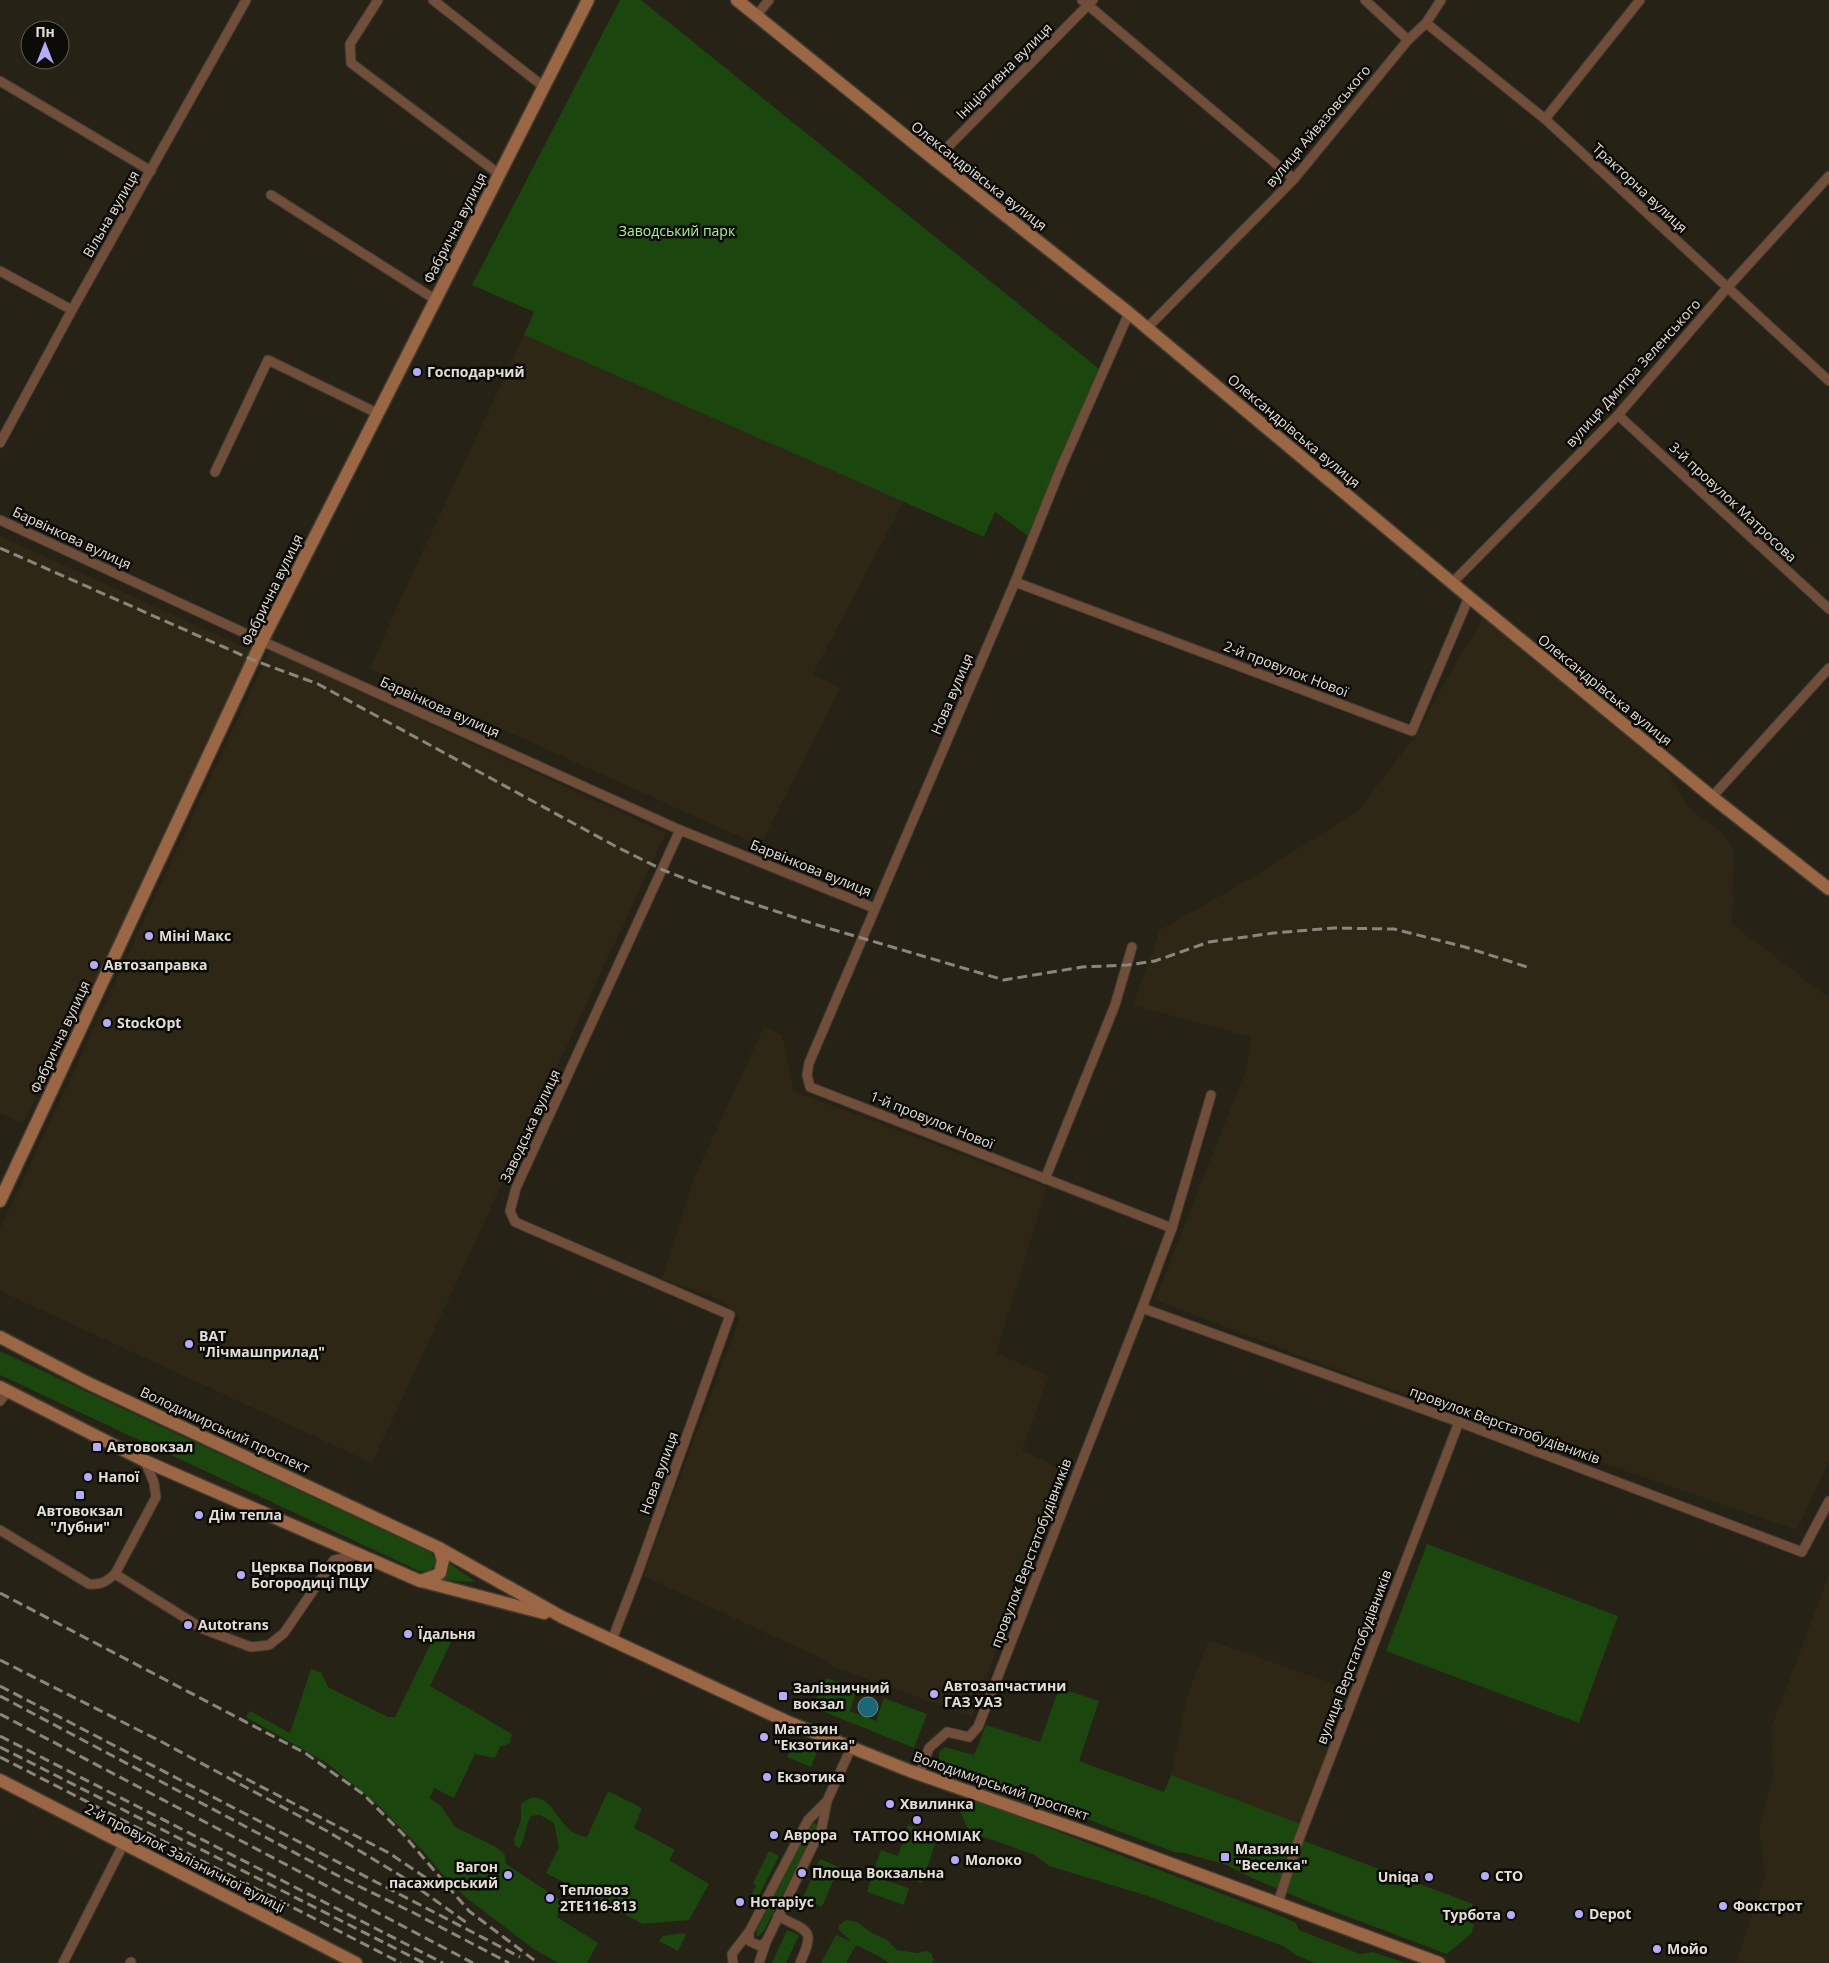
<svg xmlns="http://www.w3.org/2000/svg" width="1829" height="1963" viewBox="0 0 1829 1963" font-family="'Open Sans',sans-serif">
	<rect width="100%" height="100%" fill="#262216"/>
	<!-- built -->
	<g fill="#2e2715">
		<polygon points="524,335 904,501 813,674 840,688 760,846 370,669 398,604"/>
		<polygon points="0,536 261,655 23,1123 0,1113"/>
		<polygon points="1486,613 1669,773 1688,807 1723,834 1734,851 1732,924 1829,998 1829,1461 1797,1530 1380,1386 1155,1300 1247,1067 1251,1037 1133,1005 1160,930 1248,880 1359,810 1417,733 1449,675"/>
		<polygon points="270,650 666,833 372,1463 0,1291 0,1229"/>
		<polygon points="764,1027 782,1035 794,1091 1047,1187 996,1353 1049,1376 1022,1450 1061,1469 972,1717 834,1667 821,1658 643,1576 740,1317 720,1300 662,1279 694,1178"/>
		<polygon points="1829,1574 1829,1963 1736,1963 1765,1876 1759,1829 1773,1774 1771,1728"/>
		<polygon points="1209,1640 1351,1690 1301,1824 1171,1775 1187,1696"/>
	</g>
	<!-- green -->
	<g fill="#1b460d">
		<polygon points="620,0 641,0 1103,372 1032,539 995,512 984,537 524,335 534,312 472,285"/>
		<polygon points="0,1351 430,1552 435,1558 435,1565 430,1571 419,1571 0,1375"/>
		<polygon points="1427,1544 1618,1616 1579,1723 1386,1651"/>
		<polygon points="449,1563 476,1582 442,1580 448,1573"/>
		<polygon points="438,1629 453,1638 430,1686 512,1734 510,1743 500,1747 495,1758 475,1754 454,1798 434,1788 430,1798 441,1806 455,1827 496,1847 505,1855 506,1864 562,1901 557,1917 598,1943 587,1963 559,1963 535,1950 469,1900 449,1882 422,1850 380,1807 327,1763 246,1717 250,1711 290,1733 311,1669 321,1672 328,1687 388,1717 395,1717"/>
		<polygon points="826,1678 857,1688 850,1711 876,1721 884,1698 927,1714 914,1748 812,1707"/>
		<polygon points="1059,1688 1099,1701 1079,1761 1164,1792 1171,1775 1301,1824 1296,1838 1473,1904 1468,1919 1474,1925 1471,1934 1447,1954 1314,1904 1252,1878 1224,1864 1184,1853 1174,1852 943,1765 939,1761 939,1752 945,1747 974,1755 986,1725 1040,1742"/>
		<polygon points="794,1742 817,1752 811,1767 787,1757"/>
		<path d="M608 1791 642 1808 634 1828 675 1850 669 1860 709 1884 689 1920 643 1924 546 1873 559 1847 554 1823 540 1815 531 1816C525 1825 526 1838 520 1848L515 1846 514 1839 521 1820V1804C544 1784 554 1815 569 1829 575 1834 580 1836 587 1837Z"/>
		<polygon points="967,1797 1286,1918 1296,1923 1299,1930 1360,1954 1373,1952 1406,1963 1315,1963 1298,1956 1283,1946 1148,1896 1049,1866 1035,1855 969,1832 959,1809 962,1801"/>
		<polygon points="812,1822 819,1825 763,1932 759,1936 756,1935 757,1929"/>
		<polygon points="908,1825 938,1835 922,1883 875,1867 881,1850 898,1856"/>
		<polygon points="769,1851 779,1856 755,1903 748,1900 756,1886 753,1883"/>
		<polygon points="820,1859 839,1867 822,1907 803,1898"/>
		<polygon points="872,1876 909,1888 904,1905 867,1892"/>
		<polygon points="846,1920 857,1922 872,1933 887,1940 897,1950 917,1953 926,1951 931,1953 934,1960 932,1963 889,1963 882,1958 856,1945 846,1963 821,1963 836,1935 852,1942 839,1930 839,1925"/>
		<polygon points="787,1930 799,1935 786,1963 772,1963"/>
		<polygon points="682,1933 686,1935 678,1951 659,1941 663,1936"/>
	</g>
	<!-- water -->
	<circle fill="#1a6776" stroke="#568b93" cx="868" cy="1707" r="10"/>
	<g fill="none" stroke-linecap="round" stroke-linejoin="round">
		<!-- street casing -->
		<g stroke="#403c31" stroke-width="11">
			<g id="street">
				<polyline points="378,0 350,44 351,63 499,174"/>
				<polyline points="433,0 544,87"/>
				<polyline points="1082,0 1294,179"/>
				<polyline points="1365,0 1408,40"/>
				<polyline points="756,16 769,0"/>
				<polyline points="1426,23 1545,119 1829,381"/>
				<polyline points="0,81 151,171"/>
				<polyline points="1545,119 1640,0"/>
				<polyline points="935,160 1093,0"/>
				<polyline points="271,195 436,300"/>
				<polyline points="0,271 72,310"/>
				<polyline points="1129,313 1062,465 1015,582 809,1063 807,1075 810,1087 1172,1228"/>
				<polyline points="1147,328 1294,179 1408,40 1426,23 1441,0"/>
				<polyline points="1618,415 1829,609"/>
				<polyline points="0,443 72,310 246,0"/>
				<polyline points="215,472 268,360 377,413"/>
				<polyline points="0,520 262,641 680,830 874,908"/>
				<polyline points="1015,582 1412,731 1469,597"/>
				<polyline points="1452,583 1618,415 1727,288 1829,176"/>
				<polyline points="1712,797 1829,668"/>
				<polyline points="1045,1179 1115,1005 1132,947"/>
				<polyline points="1142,1308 1459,1422 1802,1552 1829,1501"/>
				<polyline points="0,1401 8,1391"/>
				<path d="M0 1530 89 1584C101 1585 106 1582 115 1574L156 1497 154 1483 145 1461"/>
				<polyline points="115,1574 203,1629 251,1647 269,1645 284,1633 334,1560 357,1555"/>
				<polyline points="612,1640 637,1575 730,1315 515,1222 510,1211 516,1188 680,830"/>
				<polyline points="919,1774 929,1748 947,1732 969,1737 978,1727 1142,1308 1172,1228 1211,1095"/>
				<polyline points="827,1801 808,1820 749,1932 749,1941 760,1946 766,1942 822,1827 827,1801 851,1748"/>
				<polyline points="1278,1903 1296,1847 1459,1422"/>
				<path d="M778 1916C808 1932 816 1928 800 1963"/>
				<polyline points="63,1963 124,1843"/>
				<polyline points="130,1963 131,1962"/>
				<polyline points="733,1963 732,1954 748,1933"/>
				<polyline points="759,1963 766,1942"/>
			</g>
		</g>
		<!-- secondary casing -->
		<g stroke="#403c31" stroke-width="15">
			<g id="secondary">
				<polyline points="737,0 935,160 1129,313 1469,597 1712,797 1829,889"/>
				<polyline points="0,1201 262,641 588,0"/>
				<polyline points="0,1337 88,1383 439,1548 562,1617 788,1722 910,1771 1096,1836 1439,1963"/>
				<polyline points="0,1387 145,1461 420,1581 435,1576 440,1573 443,1560 439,1548"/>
				<polyline points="421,1581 544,1613"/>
				<polyline points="0,1780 356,1963"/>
			</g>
		</g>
		<!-- street -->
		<use href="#street" stroke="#704e39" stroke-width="9"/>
		<!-- secondary -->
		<use href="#secondary" stroke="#9b6643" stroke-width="12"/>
		<!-- rail -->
		<g stroke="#8a867d" stroke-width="3" stroke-dasharray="10 5" stroke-linecap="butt">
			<polyline points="0,548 253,660 318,684 615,846 663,870 727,895 814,924 1004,980 1082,967 1127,965 1155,961 1209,942 1274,933 1334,928 1394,929 1465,947 1527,967"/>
			<polyline points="0,1593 305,1753 363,1794 403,1834 469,1911 538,1963"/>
			<polyline points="0,1660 162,1742 327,1831 401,1876 467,1923"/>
			<polyline points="0,1686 520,1957"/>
			<polyline points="0,1696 346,1880 414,1913 509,1963"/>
			<polyline points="0,1714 473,1963"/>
			<polyline points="0,1736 443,1963"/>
			<polyline points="0,1747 424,1963"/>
			<polyline points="0,1757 401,1963"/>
			<polyline points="233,1772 389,1853 447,1892"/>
		</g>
	</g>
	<!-- markers -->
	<g fill="#b4acf9" stroke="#0d0b07" stroke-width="2">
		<circle cx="417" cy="372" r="5"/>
		<circle cx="149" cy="936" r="5"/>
		<circle cx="94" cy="965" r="5"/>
		<circle cx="107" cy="1023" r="5"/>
		<circle cx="189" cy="1344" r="5"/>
		<rect x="92" y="1442" width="10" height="10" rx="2.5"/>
		<circle cx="88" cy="1477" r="5"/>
		<rect x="75" y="1490" width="10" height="10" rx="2.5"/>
		<circle cx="199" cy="1515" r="5"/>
		<circle cx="241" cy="1575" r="5"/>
		<circle cx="188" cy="1625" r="5"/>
		<circle cx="408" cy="1634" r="5"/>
		<circle cx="934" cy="1694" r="5"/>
		<rect x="778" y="1691" width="10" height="10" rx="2.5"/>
		<circle cx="764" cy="1737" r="5"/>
		<circle cx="767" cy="1777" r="5"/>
		<circle cx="890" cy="1804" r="5"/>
		<circle cx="917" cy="1820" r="5"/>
		<circle cx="774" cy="1835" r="5"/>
		<rect x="1220" y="1852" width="10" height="10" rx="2.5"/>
		<circle cx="955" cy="1860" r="5"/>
		<circle cx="802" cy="1873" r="5"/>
		<circle cx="508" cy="1875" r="5"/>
		<circle cx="1485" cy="1876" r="5"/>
		<circle cx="1429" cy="1877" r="5"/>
		<circle cx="550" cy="1898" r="5"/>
		<circle cx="740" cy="1902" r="5"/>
		<circle cx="1723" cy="1906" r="5"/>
		<circle cx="1579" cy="1914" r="5"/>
		<circle cx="1511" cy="1915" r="5"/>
		<circle cx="1657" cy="1949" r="5"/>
	</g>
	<g text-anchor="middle" stroke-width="5" stroke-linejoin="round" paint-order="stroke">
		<!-- street labels -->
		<g font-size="14" fill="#e1ded6" stroke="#0d0b07">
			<text transform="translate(1004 71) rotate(-45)" y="5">Ініціативна вулиця</text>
			<text transform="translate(1318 126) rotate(-50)" y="5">вулиця Айвазовського</text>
			<text transform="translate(979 176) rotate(38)" y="5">Олександрівська вулиця</text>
			<text transform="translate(1640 188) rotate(43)" y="5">Тракторна вулиця</text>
			<text transform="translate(111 214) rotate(-60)" y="5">Вільна вулиця</text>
			<text transform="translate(455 228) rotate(-63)" y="5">Фабрична вулиця</text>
			<text transform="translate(1633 373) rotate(-48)" y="5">вулиця Дмитра Зеленського</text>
			<text transform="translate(1294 431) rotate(40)" y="5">Олександрівська вулиця</text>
			<text transform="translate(1733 502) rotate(43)" y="5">3-й провулок Матросова</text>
			<text transform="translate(72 538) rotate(25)" y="5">Барвінкова вулиця</text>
			<text transform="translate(272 590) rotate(-64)" y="5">Фабрична вулиця</text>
			<text transform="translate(1286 669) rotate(21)" y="5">2-й провулок Нової</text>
			<text transform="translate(1605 690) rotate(39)" y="5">Олександрівська вулиця</text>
			<text transform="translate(952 694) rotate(-67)" y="5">Нова вулиця</text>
			<text transform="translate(440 707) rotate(24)" y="5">Барвінкова вулиця</text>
			<text transform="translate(811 868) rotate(22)" y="5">Барвінкова вулиця</text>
			<text transform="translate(60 1037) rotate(-65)" y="5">Фабрична вулиця</text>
			<text transform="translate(932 1120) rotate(22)" y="5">1-й провулок Нової</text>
			<text transform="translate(530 1126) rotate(-65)" y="5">Заводська вулиця</text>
			<text transform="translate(1505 1425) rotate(20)" y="5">провулок Верстатобудівників</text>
			<text transform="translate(225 1430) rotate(25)" y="5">Володимирський проспект</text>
			<text transform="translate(659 1473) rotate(-70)" y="5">Нова вулиця</text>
			<text transform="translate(1031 1553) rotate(-69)" y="5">провулок Верстатобудівників</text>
			<text transform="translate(1354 1657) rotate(-69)" y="5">вулиця Верстатобудівників</text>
			<text transform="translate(1001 1786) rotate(19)" y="5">Володимирський проспект</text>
			<text transform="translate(185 1858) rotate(27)" y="5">2-й провулок Залізничної вулиці</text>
		</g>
		<!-- park labels -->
		<g font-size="14" fill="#a4f48e" stroke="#0d0b07">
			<text x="677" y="236">Заводський парк</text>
		</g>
		<!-- poi labels -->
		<g font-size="14" font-weight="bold" fill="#e1ded6" stroke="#0d0b07" text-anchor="start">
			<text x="427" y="377">Господарчий</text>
			<text x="159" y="941">Міні Макс</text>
			<text x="104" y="970">Автозаправка</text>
			<text x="117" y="1028">StockOpt</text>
			<text x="199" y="1341">ВАТ<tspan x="199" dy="16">"Лічмашприлад"</tspan></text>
			<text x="107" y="1452">Автовокзал</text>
			<text x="98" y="1482">Напої</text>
			<text x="80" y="1516" text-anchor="middle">Автовокзал<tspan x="80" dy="16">"Лубни"</tspan></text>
			<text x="209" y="1520">Дім тепла</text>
			<text x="251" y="1572">Церква Покрови<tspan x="251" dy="16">Богородиці ПЦУ</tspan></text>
			<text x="198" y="1630">Autotrans</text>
			<text x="418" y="1639">Їдальня</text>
			<text x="944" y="1691">Автозапчастини<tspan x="944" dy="16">ГАЗ УАЗ</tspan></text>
			<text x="793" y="1693">Залізничний<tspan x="793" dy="16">вокзал</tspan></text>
			<text x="774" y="1734">Магазин<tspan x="774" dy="16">"Екзотика"</tspan></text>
			<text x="777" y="1782">Екзотика</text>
			<text x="900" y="1809">Хвилинка</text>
			<text x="784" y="1840">Аврора</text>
			<text x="917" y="1841" text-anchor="middle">TATTOO KHOMIAK</text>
			<text x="1235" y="1854">Магазин<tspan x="1235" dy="16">"Веселка"</tspan></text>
			<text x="965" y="1865">Молоко</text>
			<text x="498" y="1872" text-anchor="end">Вагон<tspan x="498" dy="16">пасажирський</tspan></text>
			<text x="812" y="1878">Площа Вокзальна</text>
			<text x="1495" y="1881">СТО</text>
			<text x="1419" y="1882" text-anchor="end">Uniqa</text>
			<text x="560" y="1895">Тепловоз<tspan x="560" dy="16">2ТЕ116-813</tspan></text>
			<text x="750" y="1907">Нотаріус</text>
			<text x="1733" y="1911">Фокстрот</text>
			<text x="1589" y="1919">Depot</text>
			<text x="1501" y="1920" text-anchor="end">Турбота</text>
			<text x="1667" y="1954">Мойо</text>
		</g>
	</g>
	<!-- north arrow -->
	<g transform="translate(45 45)"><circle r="24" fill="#0d0b07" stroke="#625f5a"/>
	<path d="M0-4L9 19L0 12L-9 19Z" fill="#b4acf9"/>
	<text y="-8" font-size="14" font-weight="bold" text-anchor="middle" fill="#e1ded6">Пн</text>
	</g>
</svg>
